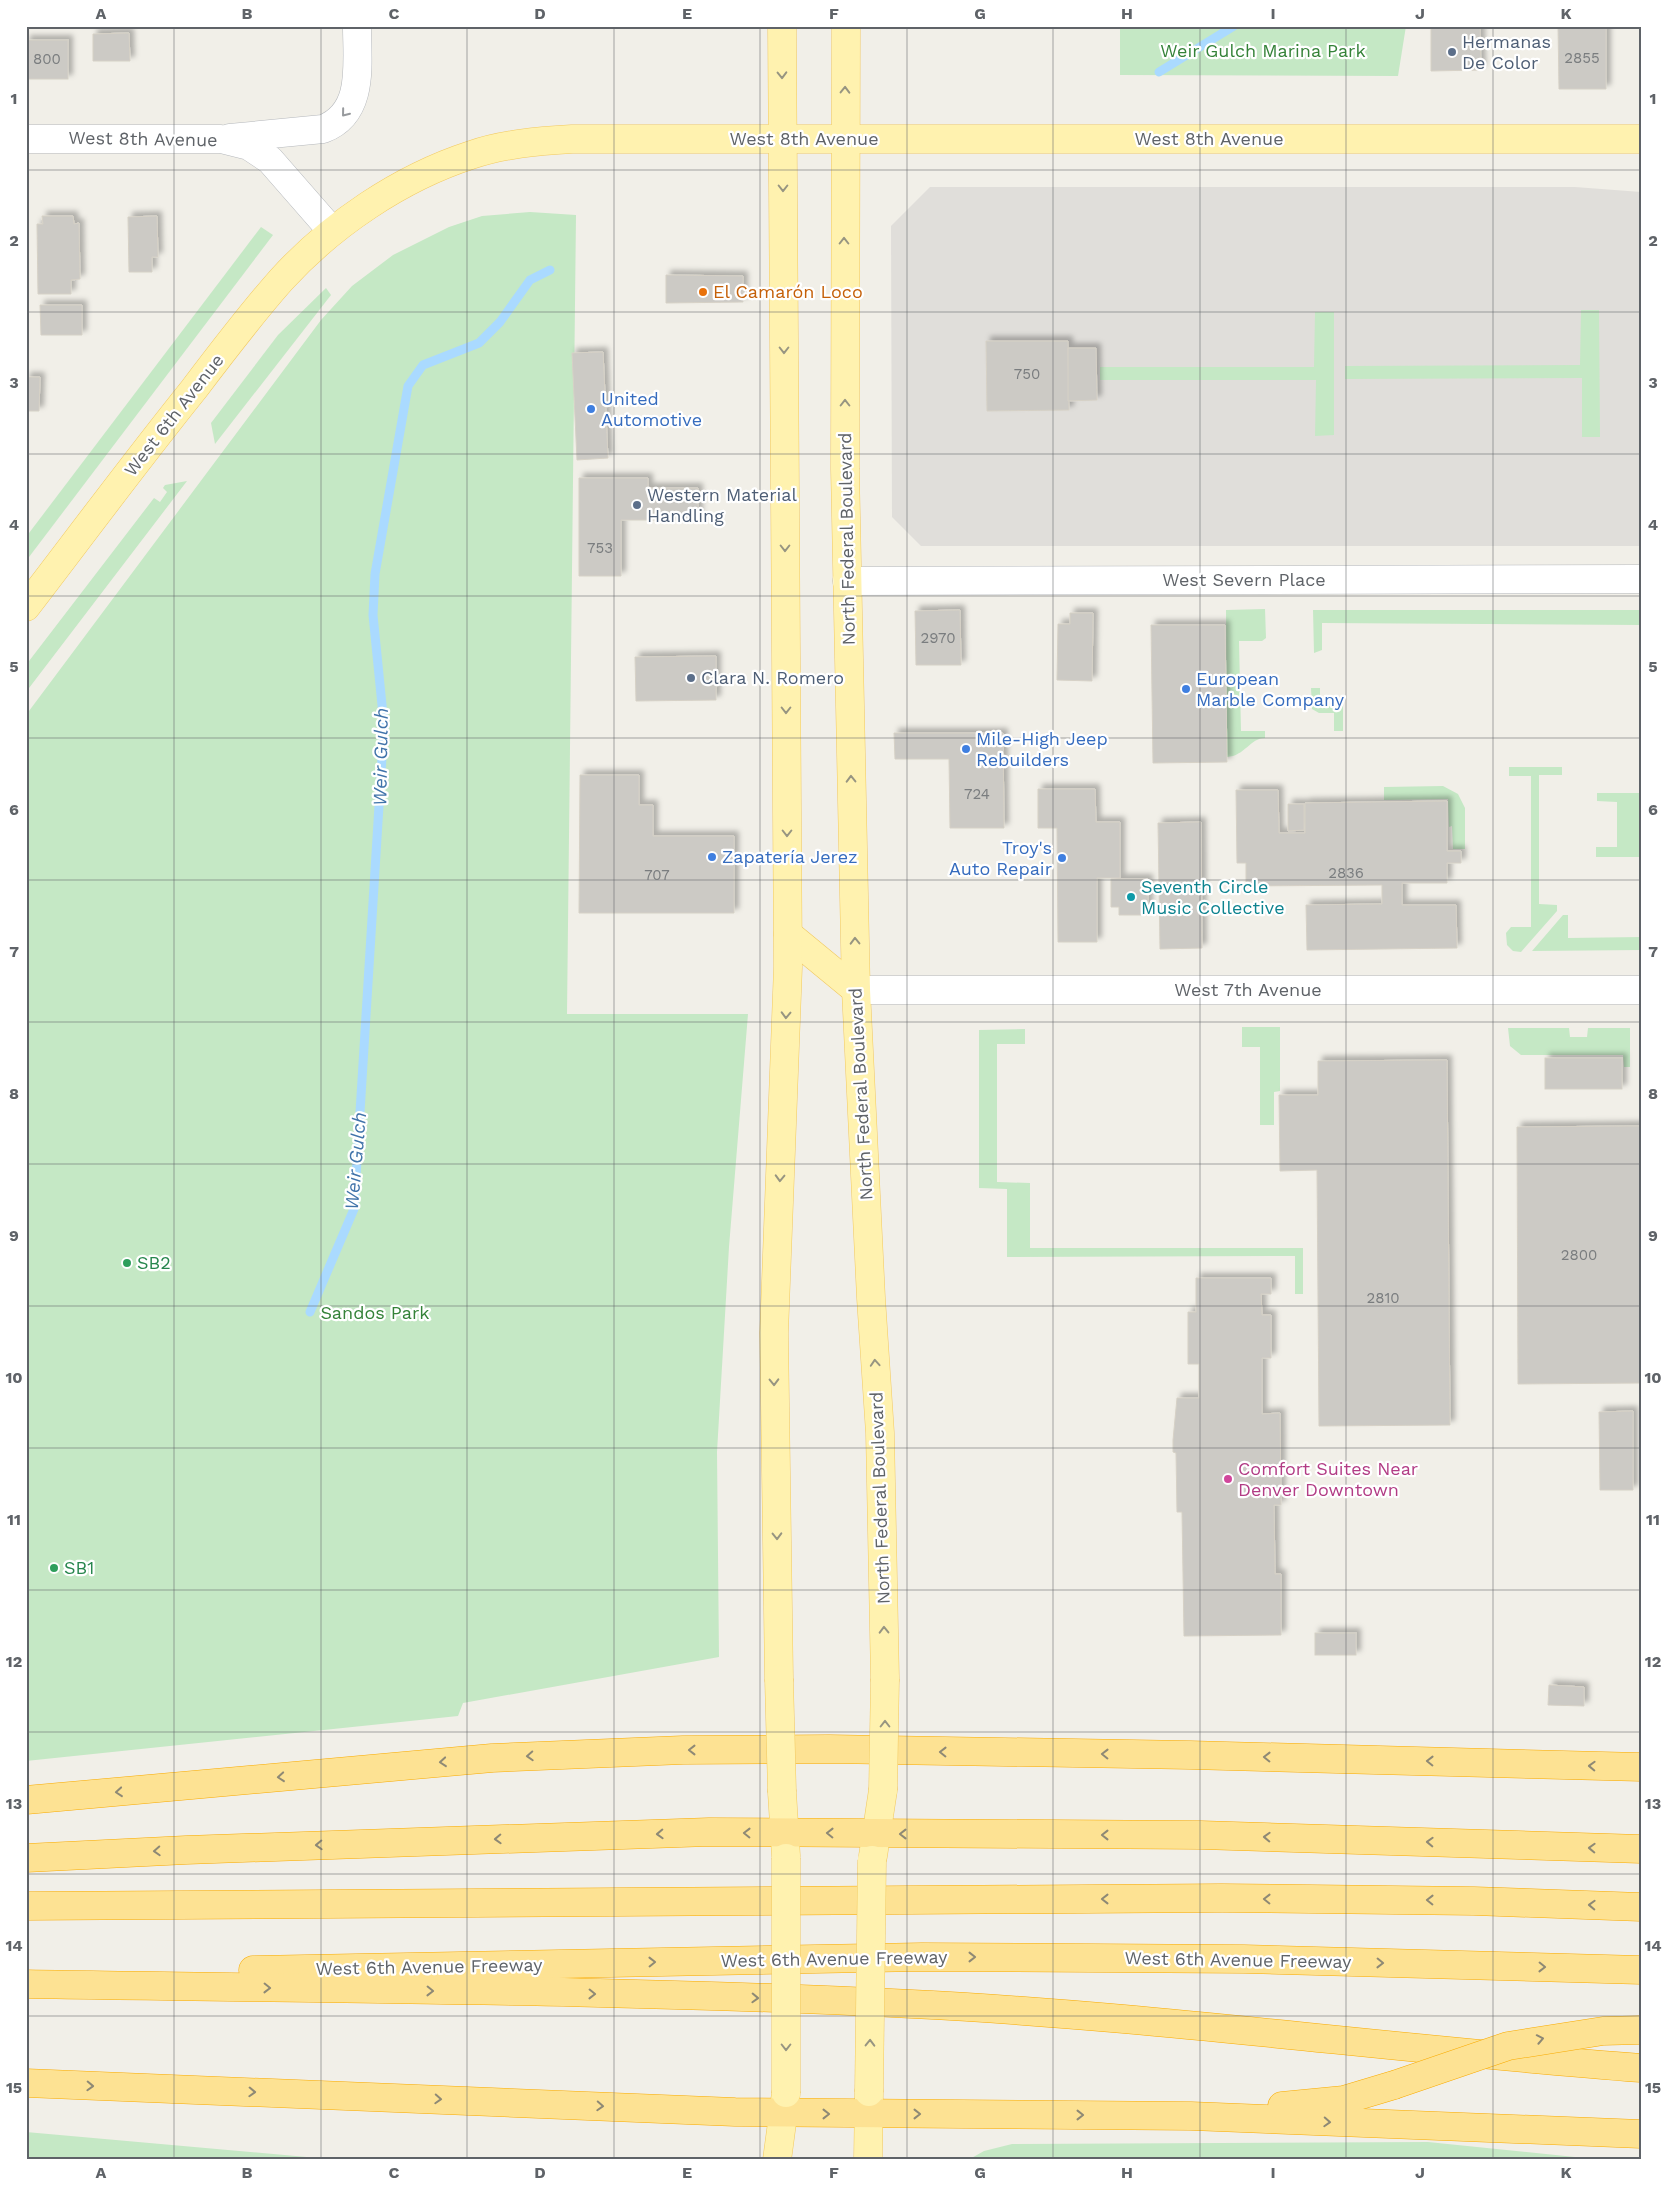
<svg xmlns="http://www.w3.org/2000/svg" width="1667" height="2186" viewBox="0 0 1667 2186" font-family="'Work Sans',sans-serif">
	<defs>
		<filter id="shadow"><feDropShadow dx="4.5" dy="-4.5" stdDeviation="2.5" flood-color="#0004"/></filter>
	</defs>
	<rect width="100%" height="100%" fill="#f1efe8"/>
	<!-- industrial -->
	<polygon fill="#e0deda" points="930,187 1575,187 1641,192 1641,546 921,546 892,517 891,226"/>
	<!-- green -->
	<g fill="#c5e8c5">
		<polygon points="1120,26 1406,26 1398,76 1120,75"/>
		<polygon points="530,212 576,215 567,1014 748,1014 729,1247 717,1452 719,1657 463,1703 458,1716 26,1761 26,715 321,320 352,286 393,255 449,227 482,216"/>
		<polygon points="261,227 273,235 26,561 26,537"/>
		<polygon points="326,288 331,295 215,444 211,423 278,335"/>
		<polygon points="1581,310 1599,310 1600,437 1582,437 1582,378 1345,379 1345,366 1580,365"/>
		<polygon points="1315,312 1334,312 1334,435 1315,436 1316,380 1100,380 1100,367 1314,367"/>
		<polygon points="187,481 26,692 26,665 154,498 160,502 167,492 163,488 165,485"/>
		<path d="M1265 609 1266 638 1262 641H1239L1241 731H1265V738C1250 738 1245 756 1227 757L1226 610Z"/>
		<polygon points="1313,610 1641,610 1641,625 1322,623 1322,650 1314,653"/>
		<polygon points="1311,688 1320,688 1320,706 1343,706 1343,731 1334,731 1334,713 1319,713 1312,709"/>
		<polygon points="1509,767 1562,767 1562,775 1539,775 1539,904 1557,905 1557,911 1521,952 1513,951 1507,945 1506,933 1511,927 1531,927 1531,776 1509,776"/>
		<polygon points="1443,786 1458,794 1465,808 1465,849 1453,849 1452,826 1449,827 1448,799 1384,800 1384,787"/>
		<polygon points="1597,793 1641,793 1641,857 1596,857 1596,847 1617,847 1617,802 1597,801"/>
		<polygon points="1563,915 1568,915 1568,938 1641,937 1641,950 1532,951"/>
		<polygon points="1242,1027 1280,1027 1280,1091 1274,1092 1274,1125 1260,1125 1260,1047 1242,1047"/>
		<polygon points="1508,1028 1569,1028 1570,1037 1587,1037 1588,1028 1630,1028 1630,1067 1624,1067 1623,1055 1521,1055 1510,1046"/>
		<polygon points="1025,1029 1025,1044 997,1044 997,1182 1030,1183 1030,1248 1303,1248 1303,1294 1295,1294 1295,1256 1007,1257 1007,1189 979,1188 979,1030"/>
		<polygon points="26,2132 340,2160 26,2160"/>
		<polygon points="1428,2142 1604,2160 968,2160 984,2151 1012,2144"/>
	</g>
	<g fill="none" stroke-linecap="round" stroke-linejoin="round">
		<!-- stream -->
		<g stroke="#aadaff" stroke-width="9">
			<polyline points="1159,72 1234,26"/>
			<polyline points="310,1312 354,1209 384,725 373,615 375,574 408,386 423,365 479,343 500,322 530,280 550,270"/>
		</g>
	</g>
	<!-- building -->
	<g fill="#cccac5" stroke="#d6d1c6" filter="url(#shadow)">
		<polygon points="1431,26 1480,26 1481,70 1431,71"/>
		<polygon points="1558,26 1606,26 1606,89 1559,89"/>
		<polygon points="129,33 130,61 93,61 93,34"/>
		<rect x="26" y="40" width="42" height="39"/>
		<polygon points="42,216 73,216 74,224 79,223 80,279 71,280 71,294 38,294 37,224 43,224"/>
		<polygon points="157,216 158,257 152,257 152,272 129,272 128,217"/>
		<polygon points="666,275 743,276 743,302 666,303"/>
		<polygon points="40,305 82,305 82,335 41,335"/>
		<polygon points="986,341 1068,341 1069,410 987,411"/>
		<polygon points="1068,348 1096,348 1097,400 1068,401"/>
		<polygon points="603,352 608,458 577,460 572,353"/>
		<polygon points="26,377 40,377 39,411 26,411"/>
		<polygon points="579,478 648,478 648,488 698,488 698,520 621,520 621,576 579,576"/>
		<polygon points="960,610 961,665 916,665 915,611"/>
		<polygon points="1070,613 1093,613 1092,681 1057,680 1058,624 1070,624"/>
		<polygon points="1151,625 1225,625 1227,762 1153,763"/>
		<polygon points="716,656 716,700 636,701 635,657"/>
		<polygon points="894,733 1003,733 1004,828 950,828 949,759 895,759"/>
		<polygon points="580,775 639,775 639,805 653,805 653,836 734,836 734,913 579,913"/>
		<polygon points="1038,789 1095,789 1096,822 1120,822 1120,878 1097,878 1097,942 1058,942 1057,828 1038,828"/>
		<polygon points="1236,790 1278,790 1279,833 1305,833 1305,803 1447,801 1447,851 1461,851 1461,863 1447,863 1447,883 1402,883 1402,905 1456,905 1457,948 1307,950 1306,905 1382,904 1382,885 1246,886 1246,863 1237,863"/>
		<polygon points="1288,804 1304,804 1304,830 1288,831"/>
		<polygon points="1201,822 1202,948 1160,949 1158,823"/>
		<polygon points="1111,879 1148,879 1148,915 1119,915 1119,907 1111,907"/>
		<rect x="1545" y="1058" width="77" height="31"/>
		<polygon points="1447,1060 1450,1425 1319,1426 1317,1170 1280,1171 1279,1095 1318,1095 1318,1061"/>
		<polygon points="1634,1126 1641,1126 1641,1383 1518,1384 1517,1127"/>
		<polygon points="1196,1278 1271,1278 1271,1294 1261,1294 1262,1315 1271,1315 1271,1358 1262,1358 1262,1414 1280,1413 1281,1505 1274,1505 1275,1574 1281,1574 1281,1635 1184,1636 1182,1512 1177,1512 1176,1453 1173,1452 1173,1440 1177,1398 1199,1398 1199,1364 1188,1364 1188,1312 1196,1312"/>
		<polygon points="1633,1411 1633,1490 1600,1490 1599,1412"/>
		<rect x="1315" y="1633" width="41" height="22"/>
		<polygon points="1549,1685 1584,1687 1584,1706 1548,1705"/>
	</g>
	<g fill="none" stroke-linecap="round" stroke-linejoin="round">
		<!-- minor casing -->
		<g stroke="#b5b8bc" stroke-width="29">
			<g id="minor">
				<path d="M230 138 323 129C365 113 357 64 357 26"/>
				<polyline points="26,139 221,139 249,146 270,160 332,231"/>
				<polyline points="847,581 1641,579"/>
				<polyline points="856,990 1641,990"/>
			</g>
		</g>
		<!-- major casing -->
		<g stroke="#f2c960" stroke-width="29">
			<g id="major">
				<polyline points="846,26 845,469 856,990 871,1298 880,1433 885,1679"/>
				<path d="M26 607C82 534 136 461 194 389 222 352 250 315 281 280 331 225 400 178 471 155 503 144 538 141 572 139H1641"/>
				<polyline points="788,934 856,990"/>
				<polyline points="779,1679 774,1333 788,967 782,26"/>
				<polyline points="782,1792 786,1856"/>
				<polyline points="873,1856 883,1790"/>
				<polyline points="777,2160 786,2093"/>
				<polyline points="868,2160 869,2092"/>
			</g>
		</g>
		<!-- highway casing -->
		<g stroke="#f9ab00" stroke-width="29">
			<g id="highway">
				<polyline points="26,1800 492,1758 683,1750 829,1749 1190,1755 1641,1767"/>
				<polyline points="26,1858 186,1850 709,1832 1201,1835 1641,1849"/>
				<polyline points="26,1906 1222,1898 1474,1901 1641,1907"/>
				<polyline points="253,1970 922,1957 1244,1959 1641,1970"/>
				<path d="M26 1984C321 1989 617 1989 912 2004 1156 2016 1398 2050 1641 2068"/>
				<polyline points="26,2083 735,2112 1191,2116 1641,2134"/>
				<polyline points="1282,2106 1344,2100 1394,2085"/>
			</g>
		</g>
		<!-- minor -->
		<use href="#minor" stroke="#fff" stroke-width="28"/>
		<!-- major -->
		<use href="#major" stroke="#fff2af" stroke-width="28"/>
		<!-- highway -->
		<use href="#highway" stroke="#fde293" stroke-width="28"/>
		<!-- major-bridge casing -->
		<g stroke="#f2c960" stroke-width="29" stroke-linecap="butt">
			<g id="major-bridge">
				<polyline points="779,1679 782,1792"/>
				<polyline points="883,1790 885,1679"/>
				<polyline points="786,1858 786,2093"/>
				<polyline points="869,2092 872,1860"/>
			</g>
		</g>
		<!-- highway-bridge casing -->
		<g stroke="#f9ab00" stroke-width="29" stroke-linecap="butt">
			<polyline id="highway-bridge" points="1394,2085 1508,2046 1603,2031 1641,2030"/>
		</g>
		<!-- major-bridge -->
		<use href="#major-bridge" stroke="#fff2af" stroke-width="28"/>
		<!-- highway-bridge -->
		<use href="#highway-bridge" stroke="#fde293" stroke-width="28"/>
	</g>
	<!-- one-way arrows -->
	<defs><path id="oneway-chevron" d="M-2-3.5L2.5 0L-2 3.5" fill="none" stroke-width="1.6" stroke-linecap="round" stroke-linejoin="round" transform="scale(1.25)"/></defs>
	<g stroke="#979581">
		<use href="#oneway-chevron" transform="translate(782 75) rotate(89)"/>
		<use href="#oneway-chevron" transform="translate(845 90) rotate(-89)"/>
		<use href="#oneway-chevron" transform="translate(783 188) rotate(90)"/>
		<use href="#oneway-chevron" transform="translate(844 241) rotate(-90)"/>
		<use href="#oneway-chevron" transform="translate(784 350) rotate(90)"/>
		<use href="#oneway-chevron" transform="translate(845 403) rotate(-90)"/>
		<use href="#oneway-chevron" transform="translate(785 548) rotate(90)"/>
		<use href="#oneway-chevron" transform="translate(786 710) rotate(90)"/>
		<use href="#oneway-chevron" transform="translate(851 779) rotate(-91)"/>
		<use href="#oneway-chevron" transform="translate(787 833) rotate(90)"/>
		<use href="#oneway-chevron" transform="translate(855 941) rotate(-91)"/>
		<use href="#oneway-chevron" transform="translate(786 1015) rotate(92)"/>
		<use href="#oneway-chevron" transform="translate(780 1178) rotate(92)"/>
		<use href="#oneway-chevron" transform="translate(875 1363) rotate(-94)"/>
		<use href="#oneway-chevron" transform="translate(774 1382) rotate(89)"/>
		<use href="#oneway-chevron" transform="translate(777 1536) rotate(89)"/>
		<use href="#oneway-chevron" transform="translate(884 1630) rotate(-91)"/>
		<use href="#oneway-chevron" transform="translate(885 1724) rotate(-90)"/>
		<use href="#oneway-chevron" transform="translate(870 2043) rotate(-89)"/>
		<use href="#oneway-chevron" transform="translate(786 2047) rotate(90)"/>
	</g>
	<use stroke="#979a9d" href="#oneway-chevron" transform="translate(345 113) rotate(129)"/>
	<g stroke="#8e8975">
		<use href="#oneway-chevron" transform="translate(692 1750) rotate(180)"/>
		<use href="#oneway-chevron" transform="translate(943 1752) rotate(-179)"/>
		<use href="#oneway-chevron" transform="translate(1105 1754) rotate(-179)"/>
		<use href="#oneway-chevron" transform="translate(530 1756) rotate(177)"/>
		<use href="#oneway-chevron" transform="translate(1267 1757) rotate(-179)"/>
		<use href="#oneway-chevron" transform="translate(1430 1761) rotate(-179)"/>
		<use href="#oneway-chevron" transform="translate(443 1762) rotate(175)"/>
		<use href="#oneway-chevron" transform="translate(1592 1766) rotate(-178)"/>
		<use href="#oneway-chevron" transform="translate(281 1777) rotate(175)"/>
		<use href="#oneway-chevron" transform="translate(119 1792) rotate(175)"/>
		<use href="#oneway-chevron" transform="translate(747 1833) rotate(-179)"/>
		<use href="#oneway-chevron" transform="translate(830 1833) rotate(-179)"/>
		<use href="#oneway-chevron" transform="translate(660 1834) rotate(178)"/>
		<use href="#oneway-chevron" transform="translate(903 1834) rotate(180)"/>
		<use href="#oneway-chevron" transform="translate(1105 1835) rotate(-180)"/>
		<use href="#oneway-chevron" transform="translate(1267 1837) rotate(-178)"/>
		<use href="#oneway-chevron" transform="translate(498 1839) rotate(178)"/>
		<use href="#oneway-chevron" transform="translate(1430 1842) rotate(-178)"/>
		<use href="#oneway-chevron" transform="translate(319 1845) rotate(178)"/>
		<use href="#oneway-chevron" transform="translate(1592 1848) rotate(-178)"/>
		<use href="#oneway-chevron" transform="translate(157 1851) rotate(177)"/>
		<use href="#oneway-chevron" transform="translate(1105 1899) rotate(180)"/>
		<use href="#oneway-chevron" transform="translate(1267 1899) rotate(-179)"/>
		<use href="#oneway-chevron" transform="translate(1430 1900) rotate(-179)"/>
		<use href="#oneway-chevron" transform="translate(1592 1905) rotate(-178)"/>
		<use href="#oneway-chevron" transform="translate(972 1957)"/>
		<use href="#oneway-chevron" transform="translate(652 1962) rotate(-1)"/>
		<use href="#oneway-chevron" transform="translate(1380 1963) rotate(1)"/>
		<use href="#oneway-chevron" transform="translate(1542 1967) rotate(1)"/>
		<use href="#oneway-chevron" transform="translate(267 1988) rotate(1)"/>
		<use href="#oneway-chevron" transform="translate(430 1991) rotate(1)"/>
		<use href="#oneway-chevron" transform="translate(592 1994) rotate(1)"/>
		<use href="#oneway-chevron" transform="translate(755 1998) rotate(2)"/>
		<use href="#oneway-chevron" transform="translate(1540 2039) rotate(-11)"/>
		<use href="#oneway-chevron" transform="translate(90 2086) rotate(2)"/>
		<use href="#oneway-chevron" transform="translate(252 2092) rotate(2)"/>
		<use href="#oneway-chevron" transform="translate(438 2099) rotate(3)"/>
		<use href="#oneway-chevron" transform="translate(600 2106) rotate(3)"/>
		<use href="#oneway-chevron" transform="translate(826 2114)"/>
		<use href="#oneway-chevron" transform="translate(917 2114)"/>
		<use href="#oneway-chevron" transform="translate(1080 2115)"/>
		<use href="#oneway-chevron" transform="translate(1327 2122) rotate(3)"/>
	</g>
	<!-- grid -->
	<path fill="none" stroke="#5f6368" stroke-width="1" stroke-opacity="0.55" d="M174 26V2160M321 26V2160M467 26V2160M614 26V2160M760 26V2160M907 26V2160M1053 26V2160M1200 26V2160M1346 26V2160M1493 26V2160M26 170H1641M26 312H1641M26 454H1641M26 596H1641M26 738H1641M26 880H1641M26 1022H1641M26 1164H1641M26 1306H1641M26 1448H1641M26 1590H1641M26 1732H1641M26 1874H1641M26 2016H1641"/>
	<!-- markers -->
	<g fill="#5c6f8a" stroke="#fff" stroke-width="2">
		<circle cx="1452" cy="52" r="5"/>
		<circle cx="637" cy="505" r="5"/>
		<circle cx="691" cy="678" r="5"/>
	</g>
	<circle fill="#e8710a" stroke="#fff" stroke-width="2" cx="703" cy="292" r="5"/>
	<g fill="#3f7fe0" stroke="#fff" stroke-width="2">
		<circle cx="591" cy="409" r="5"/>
		<circle cx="1186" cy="689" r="5"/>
		<circle cx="966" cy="749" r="5"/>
		<circle cx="712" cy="857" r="5"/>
		<circle cx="1062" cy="858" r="5"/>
	</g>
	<circle fill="#0f9aa8" stroke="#fff" stroke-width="2" cx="1131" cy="897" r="5"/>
	<g fill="#2e9e5b" stroke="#fff" stroke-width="2">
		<circle cx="127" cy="1263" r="5"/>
		<circle cx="54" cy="1568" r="5"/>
	</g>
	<circle fill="#d1479c" stroke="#fff" stroke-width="2" cx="1228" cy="1479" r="5"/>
	<g text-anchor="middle" stroke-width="4.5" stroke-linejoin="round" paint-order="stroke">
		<!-- number labels -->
		<g font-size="15" fill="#7a7d7f">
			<text x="1582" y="63">2855</text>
			<text x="47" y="64">800</text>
			<text x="1027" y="379">750</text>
			<text x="600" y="553">753</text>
			<text x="938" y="643">2970</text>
			<text x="977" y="799">724</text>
			<text x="1346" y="878">2836</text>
			<text x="657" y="880">707</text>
			<text x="1579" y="1260">2800</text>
			<text x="1383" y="1303">2810</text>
		</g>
		<!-- service labels -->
		<g font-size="18" fill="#4e5e75" stroke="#fff" text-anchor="start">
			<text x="1462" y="48">Hermanas<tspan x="1462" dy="21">De Color</tspan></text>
			<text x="647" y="501">Western Material<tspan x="647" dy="21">Handling</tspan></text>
			<text x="701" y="684">Clara N. Romero</text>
		</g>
		<!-- park labels -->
		<g font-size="18" fill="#348238" stroke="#fff">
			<text x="1263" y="57">Weir Gulch Marina Park</text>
			<text x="375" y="1319">Sandos Park</text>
		</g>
		<!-- street labels -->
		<g font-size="18" fill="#5f6368" stroke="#fff">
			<text transform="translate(143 139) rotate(1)" y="6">West 8th Avenue</text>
			<text x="804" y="145">West 8th Avenue</text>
			<text x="1209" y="145">West 8th Avenue</text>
			<text transform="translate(174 415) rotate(-52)" y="6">West 6th Avenue</text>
			<text transform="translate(847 539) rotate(-91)" y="6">North Federal Boulevard</text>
			<text x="1244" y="586">West Severn Place</text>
			<text x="1248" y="996">West 7th Avenue</text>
			<text transform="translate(861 1094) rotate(-93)" y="6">North Federal Boulevard</text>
			<text transform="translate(880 1498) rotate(-92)" y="6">North Federal Boulevard</text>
			<text transform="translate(834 1959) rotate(-1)" y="6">West 6th Avenue Freeway</text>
			<text transform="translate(1238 1960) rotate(1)" y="6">West 6th Avenue Freeway</text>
			<text transform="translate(429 1967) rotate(-1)" y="6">West 6th Avenue Freeway</text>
		</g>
		<!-- food labels -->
		<g font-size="18" fill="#c56008" stroke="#fff" text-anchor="start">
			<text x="713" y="298">El Camarón Loco</text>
		</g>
		<!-- shop labels -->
		<g font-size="18" fill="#366cbe" stroke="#fff" text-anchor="start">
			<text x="601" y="405">United<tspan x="601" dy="21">Automotive</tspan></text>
			<text x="1196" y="685">European<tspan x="1196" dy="21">Marble Company</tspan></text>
			<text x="976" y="745">Mile-High Jeep<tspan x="976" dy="21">Rebuilders</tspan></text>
			<text x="1052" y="854" text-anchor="end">Troy's<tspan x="1052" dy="21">Auto Repair</tspan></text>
			<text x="722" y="863">Zapatería Jerez</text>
		</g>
		<!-- culture labels -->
		<g font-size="18" fill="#0d838f" stroke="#fff" text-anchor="start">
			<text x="1141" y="893">Seventh Circle<tspan x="1141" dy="21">Music Collective</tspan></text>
		</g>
		<!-- leisure labels -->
		<g font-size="18" fill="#27864d" stroke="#fff" text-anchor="start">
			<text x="137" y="1269">SB2</text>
			<text x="64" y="1574">SB1</text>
		</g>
		<!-- hotel labels -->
		<g font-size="18" fill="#b23c85" stroke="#fff" text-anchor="start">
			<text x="1238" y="1475">Comfort Suites Near<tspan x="1238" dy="21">Denver Downtown</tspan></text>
		</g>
		<!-- water labels -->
		<g font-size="19" font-style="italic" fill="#4174aa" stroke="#fff">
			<text transform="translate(380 757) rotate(-89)" y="7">Weir Gulch</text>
			<text transform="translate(355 1161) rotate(-85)" y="7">Weir Gulch</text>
		</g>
	</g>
	<!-- border -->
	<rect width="1667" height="2186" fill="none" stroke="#ffffff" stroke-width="55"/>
	<rect x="28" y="28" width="1612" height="2130" fill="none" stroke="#5f6368" stroke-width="2"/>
	<g font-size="16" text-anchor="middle" font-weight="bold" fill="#5f6368">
		<text x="101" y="19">A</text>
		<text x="247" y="19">B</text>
		<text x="394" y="19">C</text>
		<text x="540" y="19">D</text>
		<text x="687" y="19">E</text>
		<text x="834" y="19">F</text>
		<text x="980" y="19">G</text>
		<text x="1127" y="19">H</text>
		<text x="1273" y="19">I</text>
		<text x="1420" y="19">J</text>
		<text x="1566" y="19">K</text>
		<text x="14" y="104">1</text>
		<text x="1653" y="104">1</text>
		<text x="14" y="246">2</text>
		<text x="1653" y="246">2</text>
		<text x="14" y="388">3</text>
		<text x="1653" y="388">3</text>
		<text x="14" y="530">4</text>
		<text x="1653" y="530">4</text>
		<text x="14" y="672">5</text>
		<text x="1653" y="672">5</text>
		<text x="14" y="815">6</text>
		<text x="1653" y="815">6</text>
		<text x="14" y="957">7</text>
		<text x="1653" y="957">7</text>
		<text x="14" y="1099">8</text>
		<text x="1653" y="1099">8</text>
		<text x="14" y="1241">9</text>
		<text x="1653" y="1241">9</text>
		<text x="14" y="1383">10</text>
		<text x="1653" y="1383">10</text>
		<text x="14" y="1525">11</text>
		<text x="1653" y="1525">11</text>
		<text x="14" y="1667">12</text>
		<text x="1653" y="1667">12</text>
		<text x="14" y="1809">13</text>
		<text x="1653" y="1809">13</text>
		<text x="14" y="1951">14</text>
		<text x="1653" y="1951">14</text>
		<text x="14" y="2093">15</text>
		<text x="1653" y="2093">15</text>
		<text x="101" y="2178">A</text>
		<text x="247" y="2178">B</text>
		<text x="394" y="2178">C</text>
		<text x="540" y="2178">D</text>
		<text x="687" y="2178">E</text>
		<text x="834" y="2178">F</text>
		<text x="980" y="2178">G</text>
		<text x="1127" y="2178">H</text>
		<text x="1273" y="2178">I</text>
		<text x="1420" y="2178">J</text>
		<text x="1566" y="2178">K</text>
	</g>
</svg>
